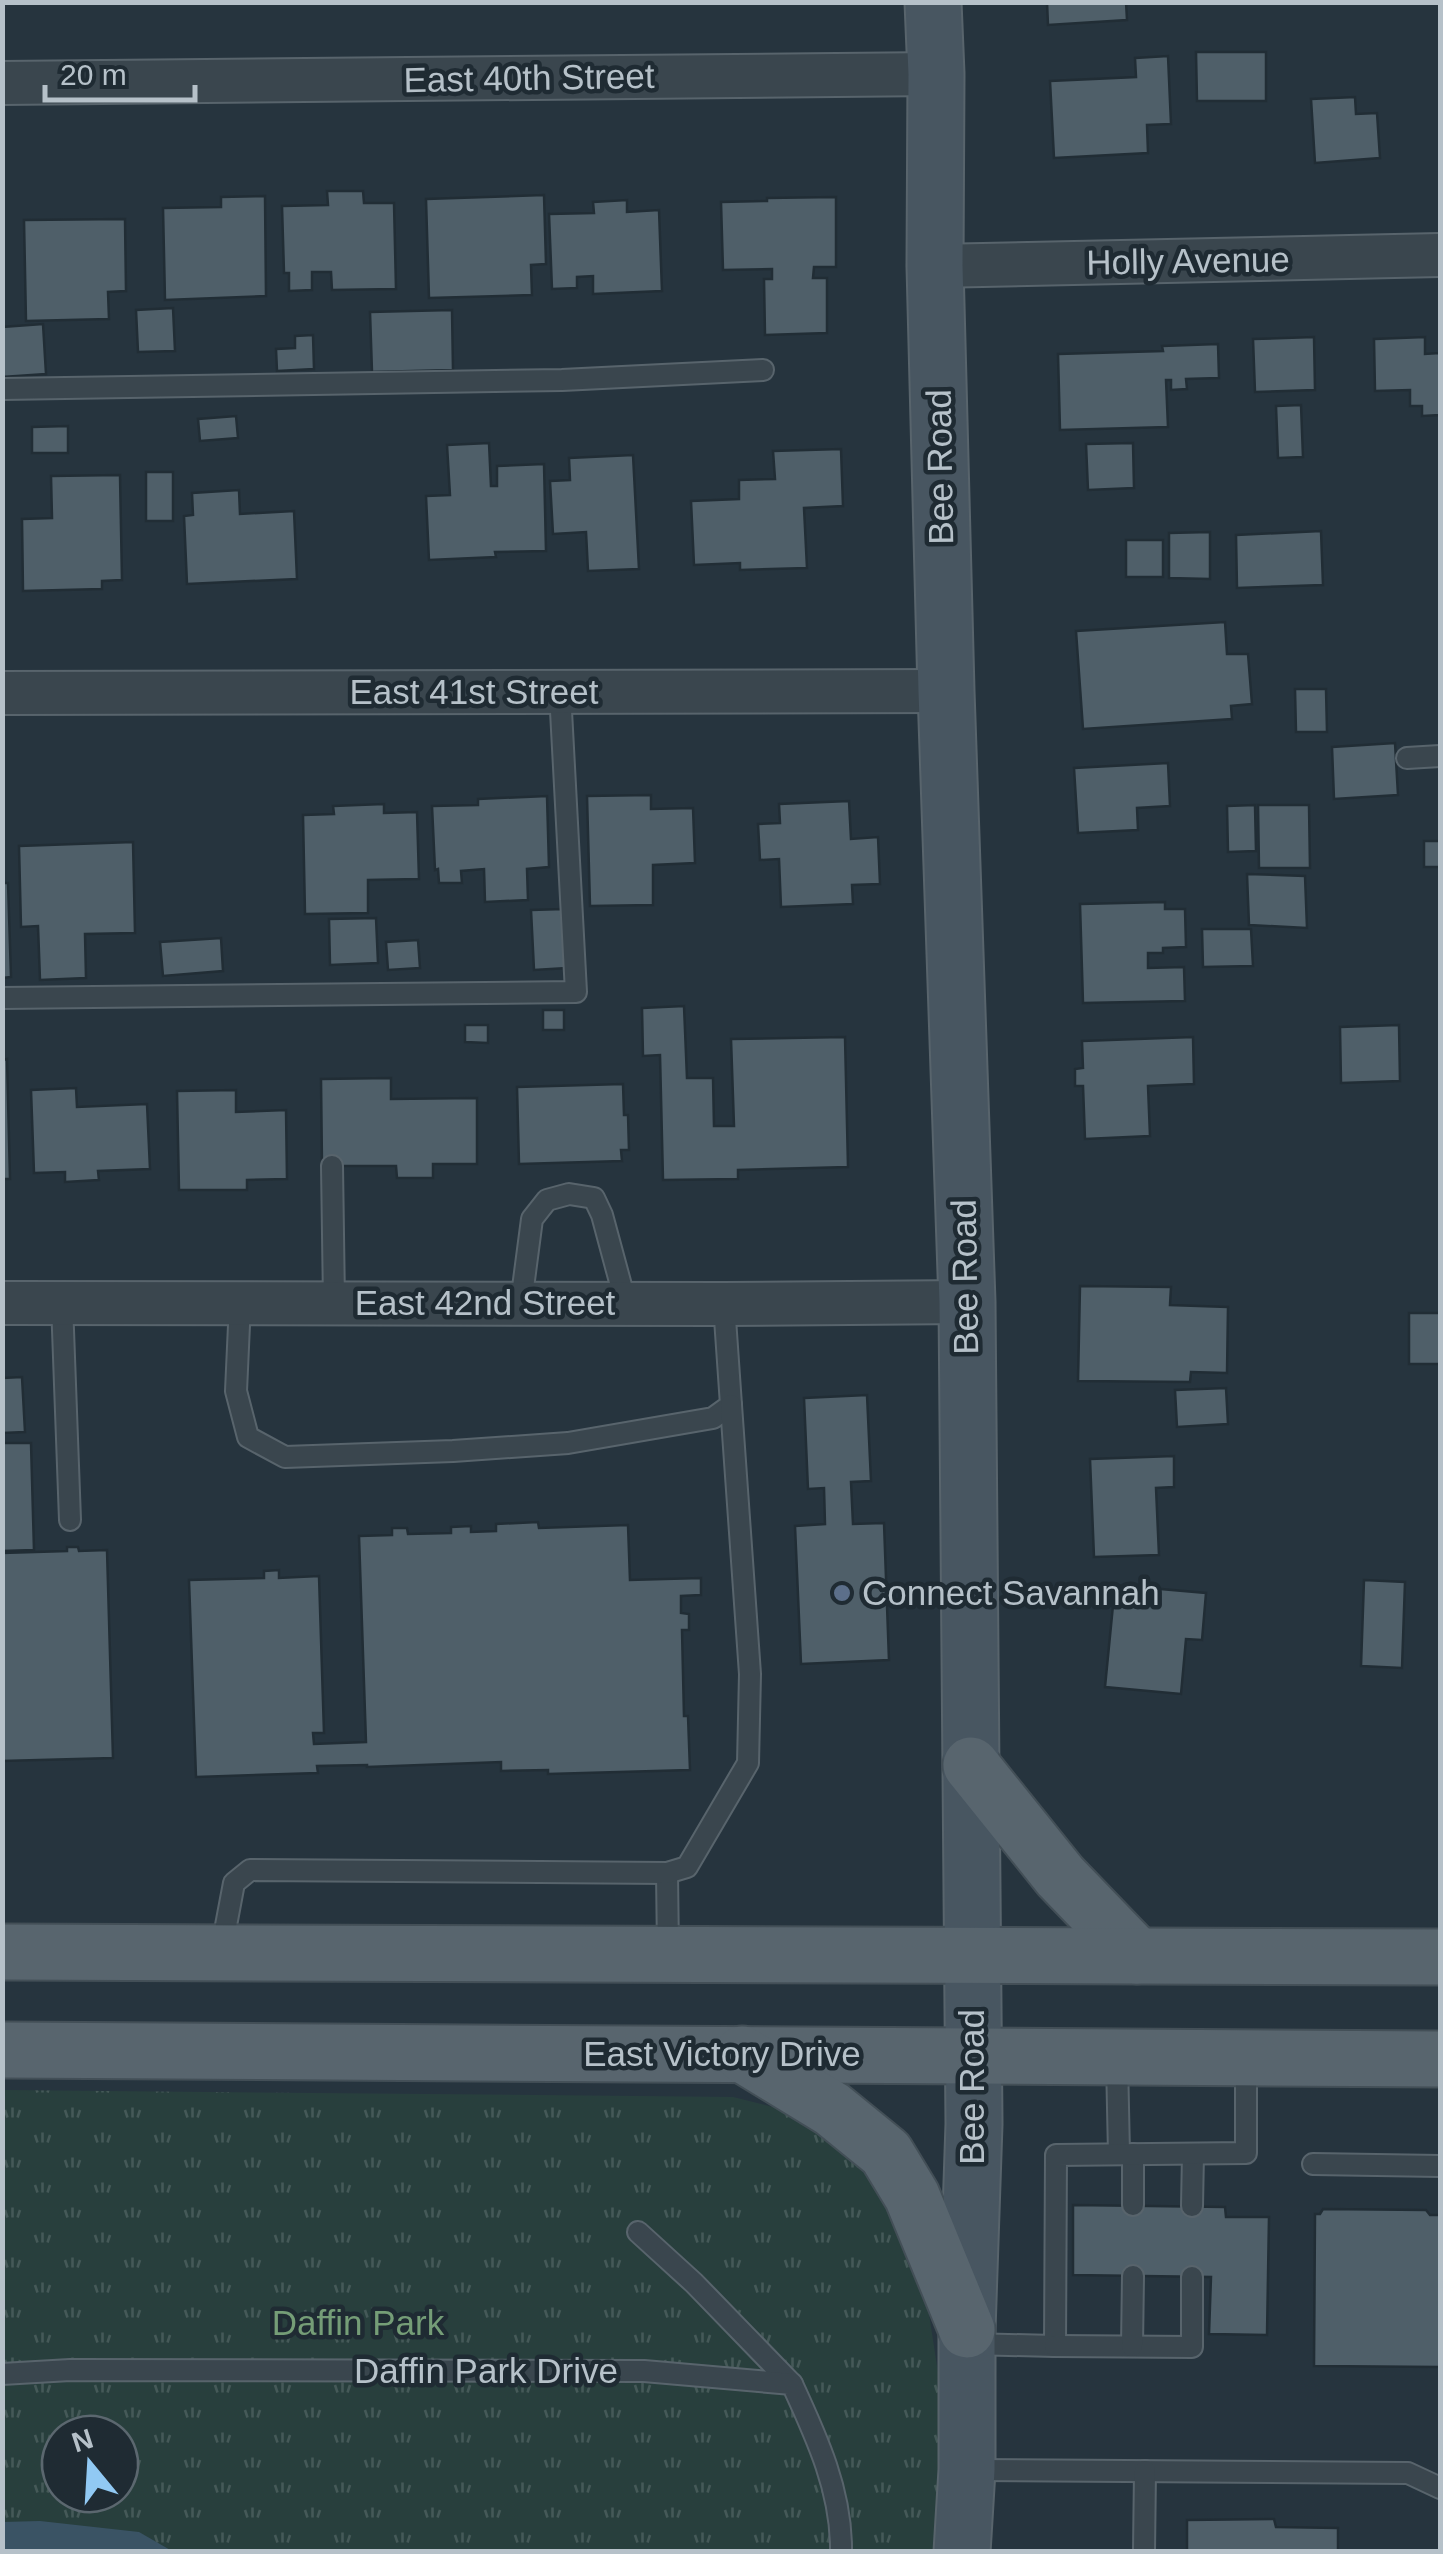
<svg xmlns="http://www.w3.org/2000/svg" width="1443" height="2554" viewBox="0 0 1443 2554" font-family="Arial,sans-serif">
	<defs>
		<pattern id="park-tufts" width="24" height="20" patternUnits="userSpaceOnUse" patternTransform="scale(2.5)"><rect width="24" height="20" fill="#283f3d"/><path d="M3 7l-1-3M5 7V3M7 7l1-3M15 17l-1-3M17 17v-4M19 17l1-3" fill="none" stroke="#455958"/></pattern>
	</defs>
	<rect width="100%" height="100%" fill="#26343e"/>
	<!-- park -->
	<path fill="url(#park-tufts)" fill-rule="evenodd" d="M3 2090 733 2097 812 2117 848 2140 918 2243 947 2431 941 2551 3 2552ZM60 2434H120V2494H60Z"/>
	<!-- water -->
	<polygon fill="#3a5364" points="40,2521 139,2532 172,2551 3,2551 3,2522"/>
	<!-- building -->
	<g fill="#4f5f69" stroke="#212d35" stroke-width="2.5">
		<polygon points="1047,2 1126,2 1127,20 1048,25"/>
		<polygon points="1196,52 1266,52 1266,101 1197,101"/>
		<polygon points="1168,56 1171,124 1147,125 1148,153 1054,158 1050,81 1136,77 1135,58"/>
		<polygon points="1355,97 1356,114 1377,113 1380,158 1315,163 1311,99"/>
		<polygon points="327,191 363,191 364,203 394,203 396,289 332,290 331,272 312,272 312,290 289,291 289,273 284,273 282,206 328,205"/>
		<polygon points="544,195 546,264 531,265 532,295 429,298 426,199"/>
		<polygon points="265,196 266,296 165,300 163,208 221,207 221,197"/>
		<polygon points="836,197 836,267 814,267 813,278 827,278 827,333 765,335 764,279 772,279 772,269 723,270 721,202 767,201 767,198"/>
		<polygon points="627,200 627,212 659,210 662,291 593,294 593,276 577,277 577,288 552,289 549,214 594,213 593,202"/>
		<polygon points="125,219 126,291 108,292 109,319 26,321 24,220"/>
		<polygon points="173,308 175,351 138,352 136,310"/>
		<polygon points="452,310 453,370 372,372 370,312"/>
		<polygon points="43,324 46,374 2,377 2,327"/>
		<polygon points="313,335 314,369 277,371 276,349 295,348 295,336"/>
		<polygon points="1314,337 1315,390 1255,392 1253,339"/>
		<polygon points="1425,337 1425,354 1440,353 1440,415 1422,416 1422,406 1410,406 1410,390 1375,391 1374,339"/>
		<polygon points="1218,344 1219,378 1186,379 1187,389 1171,390 1171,380 1166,380 1168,427 1060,430 1058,354 1163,351 1162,346"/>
		<polygon points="1301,405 1303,457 1278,458 1276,406"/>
		<polygon points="236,416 238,438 200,441 198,419"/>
		<polygon points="68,426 68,453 32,453 32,427"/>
		<polygon points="489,443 491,486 497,486 497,466 544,464 546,551 495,552 496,557 429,560 426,496 450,495 447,445"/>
		<polygon points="1133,443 1134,488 1088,490 1086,444"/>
		<polygon points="841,449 843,506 804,508 807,568 740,570 740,563 694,565 691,501 739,499 739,480 775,479 773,451"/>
		<polygon points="633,455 639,569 588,571 586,532 553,534 550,481 570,480 569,458"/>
		<rect x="146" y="472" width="27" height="49"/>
		<polygon points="120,475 122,580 102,581 102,589 23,591 22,519 52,518 51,476"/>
		<polygon points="239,490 240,514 294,511 297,579 187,584 184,516 193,515 192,493"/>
		<polygon points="1321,531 1323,585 1237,588 1236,535"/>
		<polygon points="1210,532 1210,579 1169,578 1169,533"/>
		<rect x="1126" y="540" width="37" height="37"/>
		<polygon points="1225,622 1227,654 1248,654 1252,704 1231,706 1232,719 1083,729 1076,631"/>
		<polygon points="1295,689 1326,689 1327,732 1296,732"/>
		<polygon points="1395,743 1398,795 1334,799 1332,747"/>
		<polygon points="1168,763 1170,806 1137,808 1138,830 1078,833 1074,768"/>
		<polygon points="651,795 651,809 693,808 695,863 653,865 653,905 590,906 587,796"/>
		<polygon points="547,796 549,867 527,869 528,900 485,902 484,869 461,871 462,883 439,883 438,869 435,870 432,806 478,805 478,799"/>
		<polygon points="849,801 851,839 878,837 880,884 852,885 853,904 781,907 779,859 760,860 758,824 780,823 779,804"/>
		<polygon points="384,804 384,813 417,812 419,879 368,880 368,913 305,914 303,815 334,814 333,806"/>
		<polygon points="1255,805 1256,851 1228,852 1227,806"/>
		<polygon points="1258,805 1309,805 1310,868 1259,868"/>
		<rect x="1424" y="841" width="16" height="26"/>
		<polygon points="133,842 135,933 85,934 86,978 40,980 38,926 21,927 19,846"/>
		<polygon points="1247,874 1305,876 1307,928 1249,925"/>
		<polygon points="2,883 8,883 11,977 2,978"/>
		<polygon points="1165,902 1165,909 1185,909 1186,947 1163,948 1163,953 1148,953 1148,968 1184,967 1185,1001 1083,1003 1080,904"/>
		<polygon points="564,909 567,968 534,970 531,910"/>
		<polygon points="376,918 378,963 330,965 329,919"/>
		<polygon points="1202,929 1251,929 1253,966 1203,967"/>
		<polygon points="221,938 223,971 163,976 160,942"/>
		<polygon points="418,940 420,968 388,970 386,942"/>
		<polygon points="684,1006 687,1078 713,1078 714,1126 734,1126 731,1039 845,1037 848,1167 738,1170 738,1179 663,1180 660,1055 643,1056 642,1008"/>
		<rect x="543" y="1010" width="21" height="20"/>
		<polygon points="465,1025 488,1025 488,1043 465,1042"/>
		<polygon points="1399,1025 1400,1081 1341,1083 1340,1027"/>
		<polygon points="1193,1037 1194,1084 1148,1086 1150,1136 1085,1139 1083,1086 1075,1086 1075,1069 1083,1068 1082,1041"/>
		<polygon points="7,1059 10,1179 2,1179 2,1060"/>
		<polygon points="391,1078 391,1099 477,1098 477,1164 433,1164 433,1178 397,1178 396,1166 322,1166 321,1079"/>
		<polygon points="623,1084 624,1115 628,1115 629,1150 621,1150 622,1161 519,1164 517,1087"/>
		<polygon points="76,1088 77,1107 147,1104 150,1169 98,1171 99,1180 65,1182 65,1172 34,1173 31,1090"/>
		<polygon points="236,1090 236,1112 286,1110 287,1179 247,1180 247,1190 179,1190 177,1091"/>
		<polygon points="1080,1286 1171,1287 1170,1305 1228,1307 1227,1373 1191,1372 1190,1382 1078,1381"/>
		<rect x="1409" y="1313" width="31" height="51"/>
		<polygon points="22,1377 25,1432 2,1433 2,1378"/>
		<polygon points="1226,1388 1228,1424 1177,1427 1175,1390"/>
		<polygon points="867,1395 871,1481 851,1482 853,1524 884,1523 889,1660 801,1664 795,1526 825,1524 824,1488 808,1489 804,1398"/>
		<polygon points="2,1443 31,1443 34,1550 2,1551"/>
		<polygon points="1174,1456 1174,1487 1156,1488 1159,1555 1094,1557 1090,1459"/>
		<polygon points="538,1522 539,1528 628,1525 630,1580 701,1578 701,1595 681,1596 681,1613 689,1614 689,1630 682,1630 684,1716 688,1716 690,1770 548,1774 548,1770 501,1771 501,1762 367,1767 367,1765 317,1766 318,1773 196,1777 189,1580 264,1578 264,1571 279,1570 279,1578 319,1576 324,1733 313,1733 314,1744 366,1742 359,1536 392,1535 392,1528 407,1528 408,1534 451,1533 451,1527 471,1526 471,1532 496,1531 496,1524"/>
		<polygon points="67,1547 78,1547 79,1551 107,1550 113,1758 2,1761 2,1553 67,1551"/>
		<polygon points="1364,1580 1405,1582 1402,1668 1361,1666"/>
		<polygon points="1115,1585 1206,1593 1202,1640 1186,1639 1181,1694 1105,1687"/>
		<polygon points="1073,2205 1225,2207 1226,2217 1269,2217 1267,2335 1209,2334 1211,2277 1073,2275"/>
		<polygon points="1323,2209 1426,2210 1430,2215 1440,2215 1440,2367 1314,2366 1315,2214 1320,2214"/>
		<polygon points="1274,2519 1276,2527 1338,2528 1338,2552 1187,2552 1187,2520"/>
	</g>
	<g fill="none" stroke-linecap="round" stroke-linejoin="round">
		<!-- service casing -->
		<g stroke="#58646c" stroke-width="24">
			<g id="service">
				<polyline points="2,389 562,380 763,370"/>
				<polyline points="1407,758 1440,756"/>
				<polyline points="2,998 576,992 560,692"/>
				<polyline points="332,1166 334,1302"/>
				<polyline points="62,1303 70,1520"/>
				<polyline points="240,1303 236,1391 248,1437 285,1457 453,1451 568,1443 713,1418 731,1405 724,1304"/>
				<polyline points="521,1303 532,1219 547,1200 569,1194 594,1198 602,1215 626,1304"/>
				<polyline points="667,1873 668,1951"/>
				<polyline points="221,1952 234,1883 250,1870 667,1873 687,1867 748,1763 750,1674 731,1405"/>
				<polyline points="1117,2061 1119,2154"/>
				<polyline points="1133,2154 1133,2205"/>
				<polyline points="1313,2164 1440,2166"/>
				<polyline points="1192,2206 1193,2154"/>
				<polyline points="638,2232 694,2283 792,2384"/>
				<polyline points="970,2344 1055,2346 1056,2155 1246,2153 1246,2059"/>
				<polyline points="1055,2346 1192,2347 1192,2277"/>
				<polyline points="1132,2346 1133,2276"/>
				<path d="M2 2374 70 2370 644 2371 792 2384C817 2438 842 2492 841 2552"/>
				<polyline points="971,2470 1408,2473 1440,2488"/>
				<polyline points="1144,2552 1145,2471"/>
			</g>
		</g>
		<!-- minor casing -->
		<g stroke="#58646c" stroke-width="46">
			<g id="minor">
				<polyline points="2,83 936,74"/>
				<polyline points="935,266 1440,255"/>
				<polyline points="2,693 946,691"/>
				<polyline points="2,1303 724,1304 967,1302"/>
			</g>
		</g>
		<!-- secondary casing -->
		<g stroke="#58646c" stroke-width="59">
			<polyline id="secondary" points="933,2 936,74 935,266 946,691 967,1302 974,2124 967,2330 967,2470 962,2552"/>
		</g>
		<!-- primary casing -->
		<g stroke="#434f57" stroke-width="59">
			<g id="primary">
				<polyline points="971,1765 1060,1876 1137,1956"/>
				<polyline points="2,1952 1440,1957"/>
				<polyline points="2,2050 1440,2059"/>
				<polyline points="742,2054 832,2109 886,2153 912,2196 967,2330"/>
			</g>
		</g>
		<!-- service -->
		<use href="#service" stroke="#3a464e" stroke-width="20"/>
		<!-- minor -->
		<use href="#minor" stroke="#3a464e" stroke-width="42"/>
		<!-- secondary -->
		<use href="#secondary" stroke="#485661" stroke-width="55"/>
		<!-- primary -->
		<use href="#primary" stroke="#58656e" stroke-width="55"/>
	</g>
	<!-- markers -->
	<circle fill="#5c6f8a" stroke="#1f2b33" stroke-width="4" cx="842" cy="1593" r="10"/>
	<g text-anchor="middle" stroke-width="9" stroke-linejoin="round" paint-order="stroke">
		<!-- street labels -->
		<g font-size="35" fill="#b6c1c9" stroke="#1f2b33">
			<text transform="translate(529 78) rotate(-1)" y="12">East 40th Street</text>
			<text transform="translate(1188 261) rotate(-1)" y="12">Holly Avenue</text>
			<text transform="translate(940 467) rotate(-91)" y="12">Bee Road</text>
			<text x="474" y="704">East 41st Street</text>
			<text transform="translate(965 1277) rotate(-91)" y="12">Bee Road</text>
			<text x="485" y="1315">East 42nd Street</text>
			<text x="722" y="2066">East Victory Drive</text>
			<text transform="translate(972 2087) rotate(-90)" y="12">Bee Road</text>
			<text x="486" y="2383">Daffin Park Drive</text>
		</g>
		<!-- poi labels -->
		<g font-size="35" fill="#b6c1c9" stroke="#1f2b33" text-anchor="start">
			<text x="862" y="1605">Connect Savannah</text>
		</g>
		<!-- park labels -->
		<g font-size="35" fill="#759d77" stroke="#1f2b33">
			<text x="358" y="2335">Daffin Park</text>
		</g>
	</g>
	<!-- border -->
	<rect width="1443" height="2554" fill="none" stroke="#b6c1c9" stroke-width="10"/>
	<!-- north arrow -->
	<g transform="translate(90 2464) rotate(342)"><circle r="48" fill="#1f2b33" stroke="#5b676f" stroke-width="2.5"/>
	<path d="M0-8L18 38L0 25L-18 38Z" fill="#91c9f3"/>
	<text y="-15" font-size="28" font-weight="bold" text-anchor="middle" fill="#b6c1c9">N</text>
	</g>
	<!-- scale -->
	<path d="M45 85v15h150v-15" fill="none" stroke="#b6c1c9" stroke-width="5"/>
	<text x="60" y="85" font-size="30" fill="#b6c1c9" stroke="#1f2b33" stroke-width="8" paint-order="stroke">20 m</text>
</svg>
